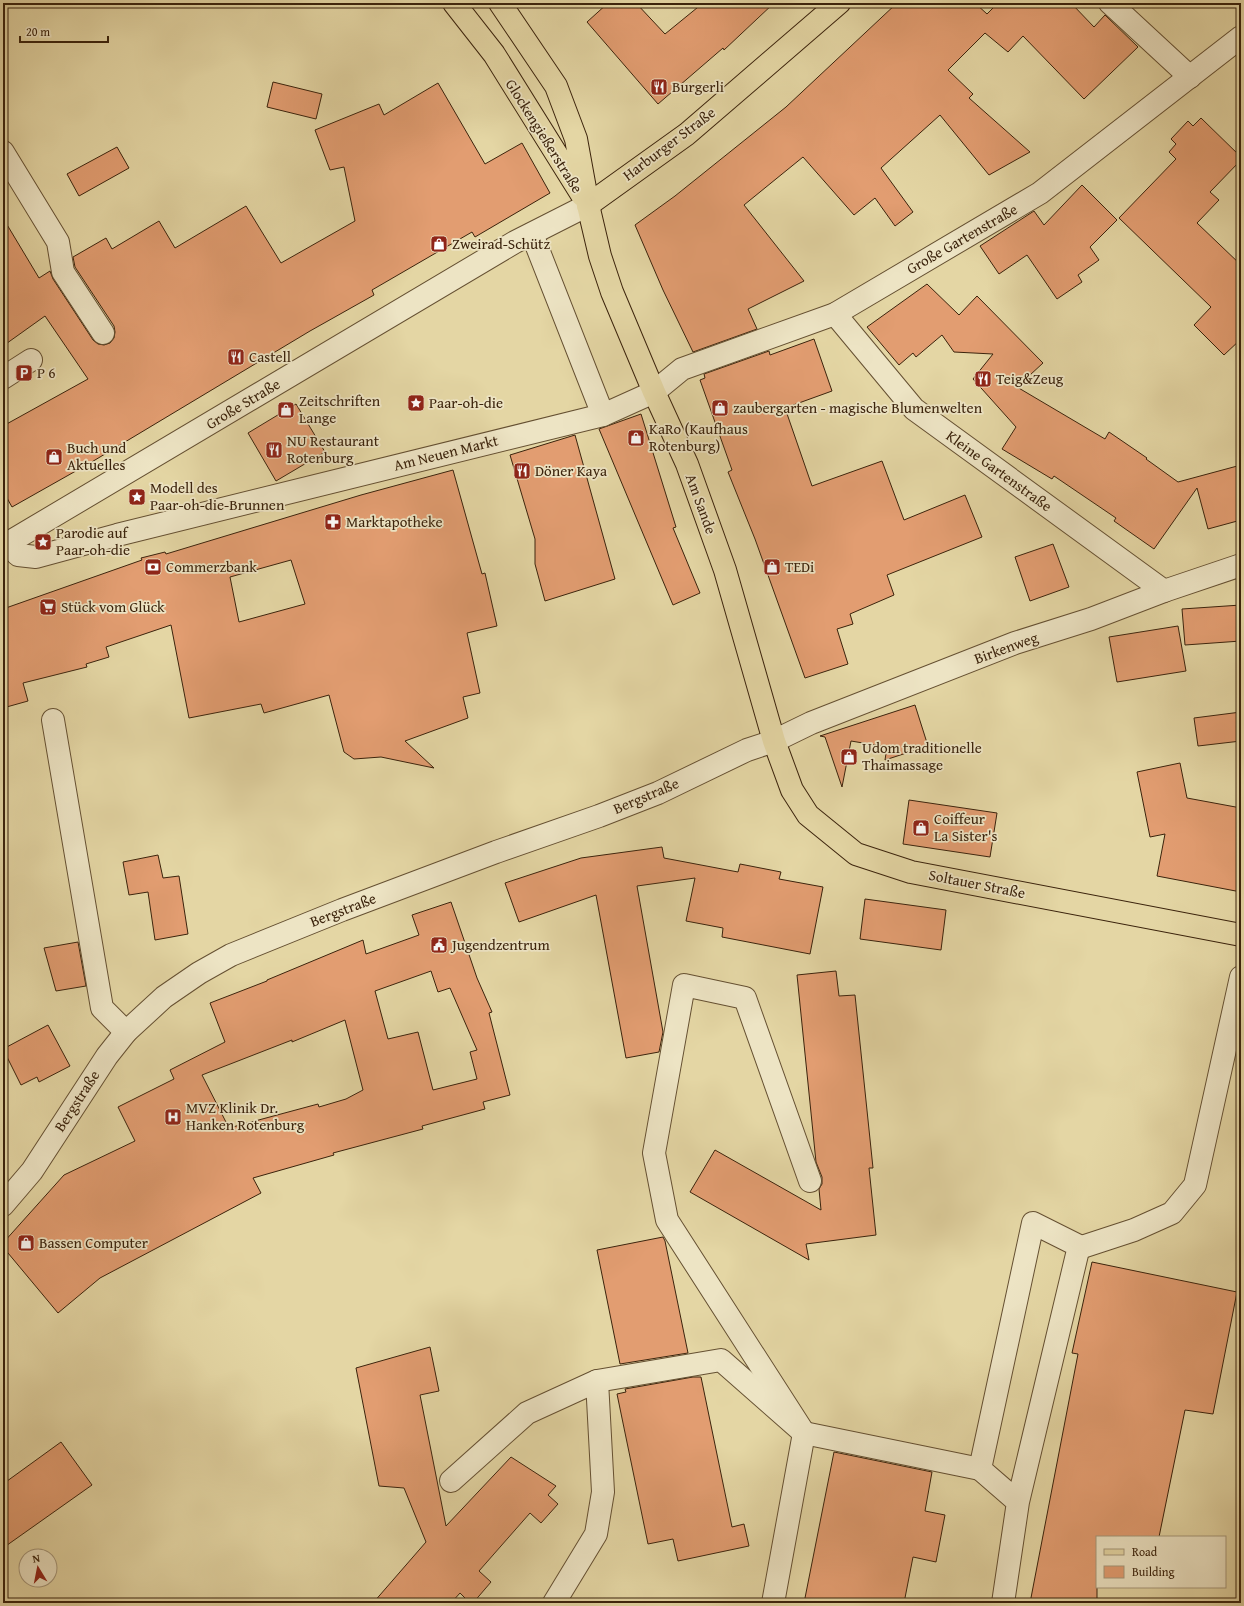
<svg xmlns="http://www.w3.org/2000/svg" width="1244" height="1606" viewBox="0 0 1244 1606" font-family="'Gentium Book Plus',serif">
	<rect width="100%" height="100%" fill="#e4d6a4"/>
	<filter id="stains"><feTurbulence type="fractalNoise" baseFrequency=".005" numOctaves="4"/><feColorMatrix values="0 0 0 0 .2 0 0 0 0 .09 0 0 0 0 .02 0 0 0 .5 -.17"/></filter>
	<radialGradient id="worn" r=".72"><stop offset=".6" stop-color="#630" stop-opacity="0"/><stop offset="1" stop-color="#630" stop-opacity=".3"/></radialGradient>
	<!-- building -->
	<g fill="#e29d71" stroke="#3b230c" fill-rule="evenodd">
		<polygon points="608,3 636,3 665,34 703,3 774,3 724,50 723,48 658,104 587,22"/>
		<polygon points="897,3 975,3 987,14 998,3 1071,3 1094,27 1105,15 1138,47 1084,99 1023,36 1008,52 985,33 948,70 973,94 969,98 1030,152 989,175 940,115 881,168 913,212 895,226 875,198 854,215 803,157 744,205 804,281 748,309 757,329 693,352 663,290 635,225 675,196 786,107"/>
		<polygon points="273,82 322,94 316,119 267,107"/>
		<polygon points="438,83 485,164 522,143 550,193 475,237 472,232 372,290 374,295 310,331 90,463 12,507 3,491 3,426 88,379 45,316 3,346 3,218 39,278 50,271 53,279 93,340 98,344 104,345 110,343 114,338 115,332 114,326 75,267 73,257 106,238 112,249 159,221 175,248 246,206 281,263 355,221 344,167 330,170 315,130 379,104 384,115"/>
		<polygon points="1201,118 1241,157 1241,160 1210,192 1219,200 1197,223 1241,265 1241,339 1224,355 1194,325 1211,307 1119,218 1176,159 1169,152 1176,144 1171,139 1188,121 1193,126"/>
		<polygon points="117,147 129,168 79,196 67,174"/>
		<polygon points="1082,185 1117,220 1090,247 1099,260 1078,275 1082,282 1057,299 1027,255 999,274 980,246 1034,211 1044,225"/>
		<polygon points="927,284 959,315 977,296 1043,363 1017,387 1105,439 1109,432 1147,458 1146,459 1178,482 1241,465 1241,520 1208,529 1197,488 1154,549 1114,521 1116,518 1054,476 1052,479 1002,449 1016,427 973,379 993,354 954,352 942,335 916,357 913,353 899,365 867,327"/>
		<polygon points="814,339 832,391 785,408 812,486 882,461 904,520 965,495 982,537 887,575 894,595 850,614 853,624 837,629 848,664 805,678 755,539 728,472 732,470 700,380 705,378 704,374 769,351 770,355"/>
		<polygon points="296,404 325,452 276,481 248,433"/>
		<polygon points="641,414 676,527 673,528 700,593 673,605 599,429"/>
		<polygon points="575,435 615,579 545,601 535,564 535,539 510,455"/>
		<path d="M453 470 482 574 485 573 497 626 467 633 480 693 463 697 468 718 405 741 434 768 381 757 354 759 344 752 329 695 264 713 261 704 189 718 171 625 106 647 109 657 86 664 87 667 23 683 28 701 3 708V609L142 560 141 558 165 552 166 554 361 495ZM291 560 305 604 239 622 230 577Z"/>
		<polygon points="1053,544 1069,587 1030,601 1015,557"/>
		<polygon points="1241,605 1241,641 1185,645 1182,609"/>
		<polygon points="1178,626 1186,671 1117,682 1109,637"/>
		<polygon points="915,705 928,746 885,760 887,747 851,741 842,787 825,737 820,736"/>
		<polygon points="1241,712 1241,741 1198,746 1194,718"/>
		<polygon points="1180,763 1187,798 1241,808 1241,892 1157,876 1165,834 1150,837 1137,772"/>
		<polygon points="909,800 997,813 990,857 903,844"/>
		<polygon points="662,847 664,858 738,872 740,864 781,872 779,879 823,887 810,954 722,937 723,928 686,921 695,878 637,886 663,1032 659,1052 626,1058 596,895 519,922 505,883 581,858"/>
		<polygon points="158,855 163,878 179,876 188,934 155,940 148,892 129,895 123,862"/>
		<polygon points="865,899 946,910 941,950 860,939"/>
		<path d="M451 902 477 978 492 1012 489 1013 510 1095 483 1102 485 1109 422 1126 423 1129 333 1153 334 1155 253 1178 261 1193 100 1278 58 1313 3 1247V1243L64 1175 135 1141 118 1107 174 1079 170 1070 225 1042 210 1003 267 981V980L363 940 366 954 419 935 412 915ZM431 971 438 992 450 988 477 1050 470 1052 477 1079 433 1090 418 1032 388 1039 375 991ZM345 1020 363 1090 346 1099 319 1107 318 1104 229 1128 202 1075 292 1040V1042Z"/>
		<polygon points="78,942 86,986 56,991 44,948"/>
		<polygon points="836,971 839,996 855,995 873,1168 869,1168 876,1235 806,1244 809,1260 690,1192 715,1150 821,1210 819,1189 822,1184 822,1177 816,1162 797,975"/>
		<polygon points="48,1025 70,1066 39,1082 37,1077 21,1085 3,1049"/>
		<polygon points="663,1237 665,1241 688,1353 620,1364 597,1250"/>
		<polygon points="1092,1262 1237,1292 1213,1414 1185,1410 1159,1537 1097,1537 1097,1603 1030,1603 1078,1354 1072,1353"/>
		<polygon points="430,1347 439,1391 420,1395 446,1526 511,1457 556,1486 548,1495 558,1504 541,1523 530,1513 479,1571 491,1582 473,1603 470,1603 460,1593 451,1603 373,1603 426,1542 404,1488 379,1486 356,1368"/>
		<polygon points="693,1377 701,1377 732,1527 744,1524 749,1546 678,1561 673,1539 648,1544 617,1394 626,1392 625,1389"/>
		<polygon points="61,1442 92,1485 3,1548 3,1484"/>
		<polygon points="834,1452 932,1472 925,1511 945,1515 936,1562 913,1557 904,1603 804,1603"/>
	</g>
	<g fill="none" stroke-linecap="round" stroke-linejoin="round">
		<!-- minor casing -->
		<g stroke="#655032" stroke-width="24">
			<g id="minor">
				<polyline points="1110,3 1190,77"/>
				<polyline points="3,152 58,242 63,272 103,333"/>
				<polyline points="532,234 603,415"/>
				<polyline points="835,314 914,409 1164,591"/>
				<polyline points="3,378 31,360"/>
				<polyline points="7,543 18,555 36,557 117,535 603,415 654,392 682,369 835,314 1040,193 1241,37"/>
				<polyline points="3,546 515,242 588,205"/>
				<polyline points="53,720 102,1008 126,1032"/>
				<polyline points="3,1205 32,1171 107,1056 126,1032 164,997 199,973 231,955 342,910 496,852 599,816 658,793 747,750 774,741 811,723 1015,643 1091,619 1164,591 1241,565"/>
				<polyline points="1079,1248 1134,1230 1172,1213 1195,1185 1241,977"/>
				<polyline points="451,1481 527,1413 597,1381"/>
				<polyline points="554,1603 596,1534 603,1492 597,1381 721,1360 804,1433 980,1469"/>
				<polyline points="773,1603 804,1433 667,1220 654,1153 684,985 745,998 810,1181"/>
				<polyline points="1003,1603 1018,1502 1079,1246 1033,1223 980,1469 1018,1502"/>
			</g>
		</g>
		<!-- major casing -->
		<g stroke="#3b230c" stroke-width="24">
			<g id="major">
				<polyline points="454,3 494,54 582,195"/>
				<polyline points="500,3 556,86 576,139 588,205 600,256 612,292 654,392 687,464 725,570 774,741 792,790 808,815 856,854 911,872 1241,935"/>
				<polyline points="588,205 687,134 839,3"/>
			</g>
		</g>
		<!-- minor -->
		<use href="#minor" stroke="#ede4c4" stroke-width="22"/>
		<!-- major -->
		<use href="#major" stroke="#e4d6a4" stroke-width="22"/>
	</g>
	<!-- icons -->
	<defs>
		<g id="restaurant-square" transform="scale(0.9)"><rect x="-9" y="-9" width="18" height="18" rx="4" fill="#8f2418" stroke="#ede4c4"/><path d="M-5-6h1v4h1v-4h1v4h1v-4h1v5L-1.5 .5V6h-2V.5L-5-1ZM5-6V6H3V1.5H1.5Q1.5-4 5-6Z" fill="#fff"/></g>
		<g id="shop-square" transform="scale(0.9)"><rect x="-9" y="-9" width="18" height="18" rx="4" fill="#8f2418" stroke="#ede4c4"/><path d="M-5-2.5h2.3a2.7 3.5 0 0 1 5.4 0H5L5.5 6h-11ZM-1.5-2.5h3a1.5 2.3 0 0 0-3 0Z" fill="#fff"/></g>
		<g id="parking-square" transform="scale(0.9)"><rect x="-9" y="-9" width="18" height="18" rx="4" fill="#8f2418" stroke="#ede4c4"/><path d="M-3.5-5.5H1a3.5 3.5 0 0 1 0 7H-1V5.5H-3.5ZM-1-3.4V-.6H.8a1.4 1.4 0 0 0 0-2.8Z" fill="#fff"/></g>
		<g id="sight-square" transform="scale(0.9)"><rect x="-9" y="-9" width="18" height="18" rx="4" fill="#8f2418" stroke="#ede4c4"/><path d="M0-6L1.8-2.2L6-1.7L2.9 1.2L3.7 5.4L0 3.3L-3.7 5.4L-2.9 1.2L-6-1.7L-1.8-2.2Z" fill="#fff"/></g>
		<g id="pharmacy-square" transform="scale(0.9)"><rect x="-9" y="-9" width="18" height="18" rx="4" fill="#8f2418" stroke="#ede4c4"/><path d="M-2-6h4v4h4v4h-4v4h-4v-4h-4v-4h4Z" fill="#fff"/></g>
		<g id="bank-square" transform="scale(0.9)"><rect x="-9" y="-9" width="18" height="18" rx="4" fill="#8f2418" stroke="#ede4c4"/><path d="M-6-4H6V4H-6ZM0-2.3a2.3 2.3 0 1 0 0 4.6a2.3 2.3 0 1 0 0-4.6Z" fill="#fff"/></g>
		<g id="supermarket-square" transform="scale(0.9)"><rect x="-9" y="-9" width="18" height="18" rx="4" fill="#8f2418" stroke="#ede4c4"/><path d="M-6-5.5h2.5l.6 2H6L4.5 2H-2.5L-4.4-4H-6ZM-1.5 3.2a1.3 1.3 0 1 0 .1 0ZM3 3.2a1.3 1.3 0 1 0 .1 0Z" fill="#fff"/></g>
		<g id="civic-square" transform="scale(0.9)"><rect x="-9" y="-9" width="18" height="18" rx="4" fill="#8f2418" stroke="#ede4c4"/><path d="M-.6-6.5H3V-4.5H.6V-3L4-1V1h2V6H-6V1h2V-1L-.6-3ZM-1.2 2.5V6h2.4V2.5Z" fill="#fff"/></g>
		<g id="hospital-square" transform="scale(0.9)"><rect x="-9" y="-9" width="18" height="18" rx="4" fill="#8f2418" stroke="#ede4c4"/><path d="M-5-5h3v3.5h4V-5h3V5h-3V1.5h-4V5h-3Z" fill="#fff"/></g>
	</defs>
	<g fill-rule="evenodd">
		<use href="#restaurant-square" x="659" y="87"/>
		<use href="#shop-square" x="439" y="244"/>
		<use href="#restaurant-square" x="236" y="357"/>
		<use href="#parking-square" x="24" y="373"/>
		<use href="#restaurant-square" x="983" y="379"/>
		<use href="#sight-square" x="416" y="403"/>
		<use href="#shop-square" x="720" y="408"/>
		<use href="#shop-square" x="286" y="410"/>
		<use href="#shop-square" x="636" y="438"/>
		<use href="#restaurant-square" x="274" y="450"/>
		<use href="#shop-square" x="54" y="457"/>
		<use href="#restaurant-square" x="522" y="471"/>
		<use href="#sight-square" x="137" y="497"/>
		<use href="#pharmacy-square" x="333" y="522"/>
		<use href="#sight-square" x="43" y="542"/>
		<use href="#bank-square" x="153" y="567"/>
		<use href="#shop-square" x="772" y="567"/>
		<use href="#supermarket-square" x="48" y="607"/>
		<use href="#shop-square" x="849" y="757"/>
		<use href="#shop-square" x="921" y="828"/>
		<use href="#civic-square" x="439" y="945"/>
		<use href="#hospital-square" x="173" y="1117"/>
		<use href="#shop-square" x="26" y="1243"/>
	</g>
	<g text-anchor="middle" stroke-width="3.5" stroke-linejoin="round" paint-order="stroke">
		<!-- poi labels -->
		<g font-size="15" fill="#3b230c" stroke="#ede4c4" text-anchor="start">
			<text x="672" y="92">Burgerli</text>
			<text x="452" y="249">Zweirad-Schütz</text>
			<text x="249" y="362">Castell</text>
			<text x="37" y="378">P 6</text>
			<text x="996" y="384">Teig&amp;Zeug</text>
			<text x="299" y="406">Zeitschriften<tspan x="299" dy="17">Lange</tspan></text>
			<text x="429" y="408">Paar-oh-die</text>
			<text x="733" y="413">zaubergarten - magische Blumenwelten</text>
			<text x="649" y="434">KaRo (Kaufhaus<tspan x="649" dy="17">Rotenburg)</tspan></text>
			<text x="287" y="446">NU Restaurant<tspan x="287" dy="17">Rotenburg</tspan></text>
			<text x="67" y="453">Buch und<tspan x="67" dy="17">Aktuelles</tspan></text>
			<text x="535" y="476">Döner Kaya</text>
			<text x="150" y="493">Modell des<tspan x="150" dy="17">Paar-oh-die-Brunnen</tspan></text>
			<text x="346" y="527">Marktapotheke</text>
			<text x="56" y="538">Parodie auf<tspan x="56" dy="17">Paar-oh-die</tspan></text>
			<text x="166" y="572">Commerzbank</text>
			<text x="785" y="572">TEDi</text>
			<text x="61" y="612">Stück vom Glück</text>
			<text x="862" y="753">Udom traditionelle<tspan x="862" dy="17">Thaimassage</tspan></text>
			<text x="934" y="824">Coiffeur<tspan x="934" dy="17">La Sister's</tspan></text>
			<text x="452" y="950">Jugendzentrum</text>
			<text x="186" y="1113">MVZ Klinik Dr.<tspan x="186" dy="17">Hanken Rotenburg</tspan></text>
			<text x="39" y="1248">Bassen Computer</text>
		</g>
		<!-- street labels -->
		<g font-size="15" fill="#3b230c" stroke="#ede4c4">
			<text transform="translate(544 136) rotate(58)" y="5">Glockengießerstraße</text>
			<text transform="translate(669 144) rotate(-37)" y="5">Harburger Straße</text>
			<text transform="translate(962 239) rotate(-30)" y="5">Große Gartenstraße</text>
			<text transform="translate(243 404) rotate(-31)" y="5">Große Straße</text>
			<text transform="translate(446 453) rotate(-14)" y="5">Am Neuen Markt</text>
			<text transform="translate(999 471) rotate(36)" y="5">Kleine Gartenstraße</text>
			<text transform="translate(701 504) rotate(70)" y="5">Am Sande</text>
			<text transform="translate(1006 648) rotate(-20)" y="5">Birkenweg</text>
			<text transform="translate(646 796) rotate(-23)" y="5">Bergstraße</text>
			<text transform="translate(977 884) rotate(11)" y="5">Soltauer Straße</text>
			<text transform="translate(343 910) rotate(-21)" y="5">Bergstraße</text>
			<text transform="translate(77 1101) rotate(-57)" y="5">Bergstraße</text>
		</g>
	</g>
	<!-- margin -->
	<rect width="1244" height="1606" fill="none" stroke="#e4d6a4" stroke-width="16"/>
	<rect x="4" y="4" width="1236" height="1598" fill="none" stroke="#3b230c" stroke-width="2"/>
	<rect x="8" y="8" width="1228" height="1590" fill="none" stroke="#3b230c"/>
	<!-- legend -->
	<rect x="1096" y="1536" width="130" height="52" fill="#ede4c4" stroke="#a6977a"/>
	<rect x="1104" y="1549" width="20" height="6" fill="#e4d6a4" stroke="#a6977a"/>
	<text x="1132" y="1556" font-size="12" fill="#3b230c">Road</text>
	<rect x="1104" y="1566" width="20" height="12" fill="#e29d71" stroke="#a6977a"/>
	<text x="1132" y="1576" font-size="12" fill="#3b230c">Building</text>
	<!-- north arrow -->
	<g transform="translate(38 1568) rotate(350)"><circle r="19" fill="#ede4c4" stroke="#a6977a"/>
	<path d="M0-3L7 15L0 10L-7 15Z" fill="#8f2418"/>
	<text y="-6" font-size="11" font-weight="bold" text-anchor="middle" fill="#3b230c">N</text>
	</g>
	<!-- scale -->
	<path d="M20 36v6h88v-6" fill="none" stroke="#3b230c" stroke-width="2"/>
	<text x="26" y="36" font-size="12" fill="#3b230c" stroke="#ede4c4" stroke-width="3" paint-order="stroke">20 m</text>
	<rect width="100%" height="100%" filter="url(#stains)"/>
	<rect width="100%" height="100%" fill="url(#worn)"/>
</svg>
